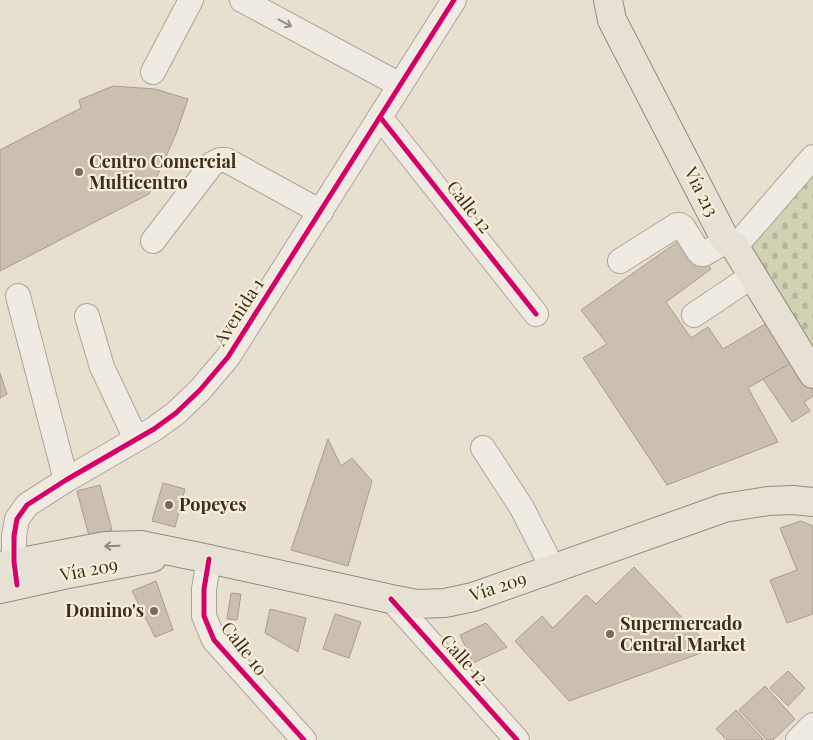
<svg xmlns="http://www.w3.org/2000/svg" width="813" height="740" viewBox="0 0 813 740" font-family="'Playfair Display',serif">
	<defs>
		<pattern id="cemetery-stones" width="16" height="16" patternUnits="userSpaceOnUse" patternTransform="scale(1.25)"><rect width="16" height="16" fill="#d1d1b3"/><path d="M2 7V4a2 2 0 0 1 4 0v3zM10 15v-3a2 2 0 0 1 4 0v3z" fill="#b4b49a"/></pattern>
	</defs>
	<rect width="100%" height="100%" fill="#e7e0d1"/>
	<!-- cemetery -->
	<polygon fill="url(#cemetery-stones)" points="813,171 813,357 746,251"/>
	<!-- building -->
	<g fill="#cbbfb2" stroke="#a89c90">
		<polygon points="113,86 155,89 188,99 176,134 149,194 0,271 0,150 81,108 79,100"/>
		<polygon points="687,235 711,269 666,302 691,338 708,327 723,349 772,320 796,360 748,388 778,442 667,485 583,358 607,344 581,310"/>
		<polygon points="796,360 813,388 813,396 804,402 810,411 792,422 763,379"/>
		<polygon points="0,373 7,394 0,398"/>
		<polygon points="328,439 341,466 352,458 372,481 348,566 291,550"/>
		<polygon points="163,483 185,489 175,527 152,521"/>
		<polygon points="100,485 112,530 89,536 77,491"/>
		<polygon points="801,521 813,526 813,614 787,623 770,580 797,570 780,528"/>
		<polygon points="634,567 712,649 569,701 515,641 542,616 553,628 586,595 596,604"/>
		<polygon points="156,581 173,630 155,637 132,591"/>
		<polygon points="231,593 241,594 237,620 227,619"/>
		<polygon points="270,609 306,618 298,652 265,633"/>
		<polygon points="335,614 361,622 349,658 323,649"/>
		<polygon points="486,623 507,647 473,663 460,635"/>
		<polygon points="788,671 805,688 788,706 770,688"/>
		<polygon points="765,686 795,719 773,740 767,740 739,710"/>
		<polygon points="736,710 764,740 727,740 716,729"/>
	</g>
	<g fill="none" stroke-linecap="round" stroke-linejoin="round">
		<!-- minor casing -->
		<g stroke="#ada599" stroke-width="26">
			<g id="minor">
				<polyline points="242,0 400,85"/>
				<polyline points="153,72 191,0"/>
				<polyline points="380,117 536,314"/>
				<polyline points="153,241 212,164 220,160 226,160 321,212"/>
				<polyline points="735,247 813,157"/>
				<polyline points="620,261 677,225 680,225 683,227 698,251 701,254 704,254 726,241"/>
				<polyline points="18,296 66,480"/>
				<polyline points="694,315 752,276"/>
				<polyline points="87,316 102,367 136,439"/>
				<polyline points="483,448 522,508 553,569"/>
				<polyline points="209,559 204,589 204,616 214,640 304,740"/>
				<polyline points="16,581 14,562 14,536 17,519 27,505 66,480 154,429 176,413 200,390 228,357 454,0"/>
				<polyline points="391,599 517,740"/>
				<polyline points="798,740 813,725"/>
			</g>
		</g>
		<!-- major casing -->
		<g stroke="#928b80" stroke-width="30">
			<g id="major">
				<polyline points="608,0 612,20 726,241 735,247 813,374"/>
				<polyline points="0,566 105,546 141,545 209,559 391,599 417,604 445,603 473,597 724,508 768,501 793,500 813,502"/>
				<polyline points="0,589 63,575 152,558"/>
			</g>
		</g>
		<!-- minor -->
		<use href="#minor" stroke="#efebe3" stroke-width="24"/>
		<!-- major -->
		<use href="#major" stroke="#e6e1d4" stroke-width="28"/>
		<!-- cycleway casing -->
		<g stroke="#f7eed8" stroke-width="8">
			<g id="cycleway">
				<polyline points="380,117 536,314"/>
				<polyline points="209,559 204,589 204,616 214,640 304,740"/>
				<polyline points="17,585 14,562 14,536 17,519 27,505 66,480 154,429 176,413 200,390 228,357 454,0"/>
				<polyline points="391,599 517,740"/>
			</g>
		</g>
		<!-- cycleway -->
		<use href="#cycleway" stroke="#d6006c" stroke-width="5"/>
	</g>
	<!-- one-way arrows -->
	<defs><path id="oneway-shaft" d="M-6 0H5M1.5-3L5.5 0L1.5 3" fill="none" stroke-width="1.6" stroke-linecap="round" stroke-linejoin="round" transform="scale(1.25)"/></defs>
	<use stroke="#968c82" href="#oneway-shaft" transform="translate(285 23) rotate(28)"/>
	<use stroke="#92887a" href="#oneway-shaft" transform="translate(112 546) rotate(178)"/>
	<!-- markers -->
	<g fill="#786c5e" stroke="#f7eed8" stroke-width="2">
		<circle cx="79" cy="172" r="5"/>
		<circle cx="169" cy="505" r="5"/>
		<circle cx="154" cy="611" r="5"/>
		<circle cx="610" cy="634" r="5"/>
	</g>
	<g text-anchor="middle" stroke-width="4.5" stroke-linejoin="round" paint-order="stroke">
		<!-- poi labels -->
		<g font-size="18" font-weight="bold" fill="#3d2e20" stroke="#f7eed8" text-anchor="start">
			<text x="89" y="168">Centro Comercial<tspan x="89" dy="21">Multicentro</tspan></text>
			<text x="179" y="511">Popeyes</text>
			<text x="144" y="617" text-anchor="end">Domino's</text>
			<text x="620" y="630">Supermercado<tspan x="620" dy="21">Central Market</tspan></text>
		</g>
		<!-- street labels -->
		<g font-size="18" fill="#3d2e20" stroke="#f7eed8">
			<text transform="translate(701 192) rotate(63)" y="6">Vía 213</text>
			<text transform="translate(469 207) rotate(52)" y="6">Calle 12</text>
			<text transform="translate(239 312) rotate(-57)" y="6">Avenida 1</text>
			<text transform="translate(89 570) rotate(-11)" y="6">Vía 209</text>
			<text transform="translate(498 587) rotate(-18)" y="6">Vía 209</text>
			<text transform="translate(244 649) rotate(52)" y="6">Calle 10</text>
			<text transform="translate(464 660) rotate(48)" y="6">Calle 12</text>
		</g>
	</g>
</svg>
